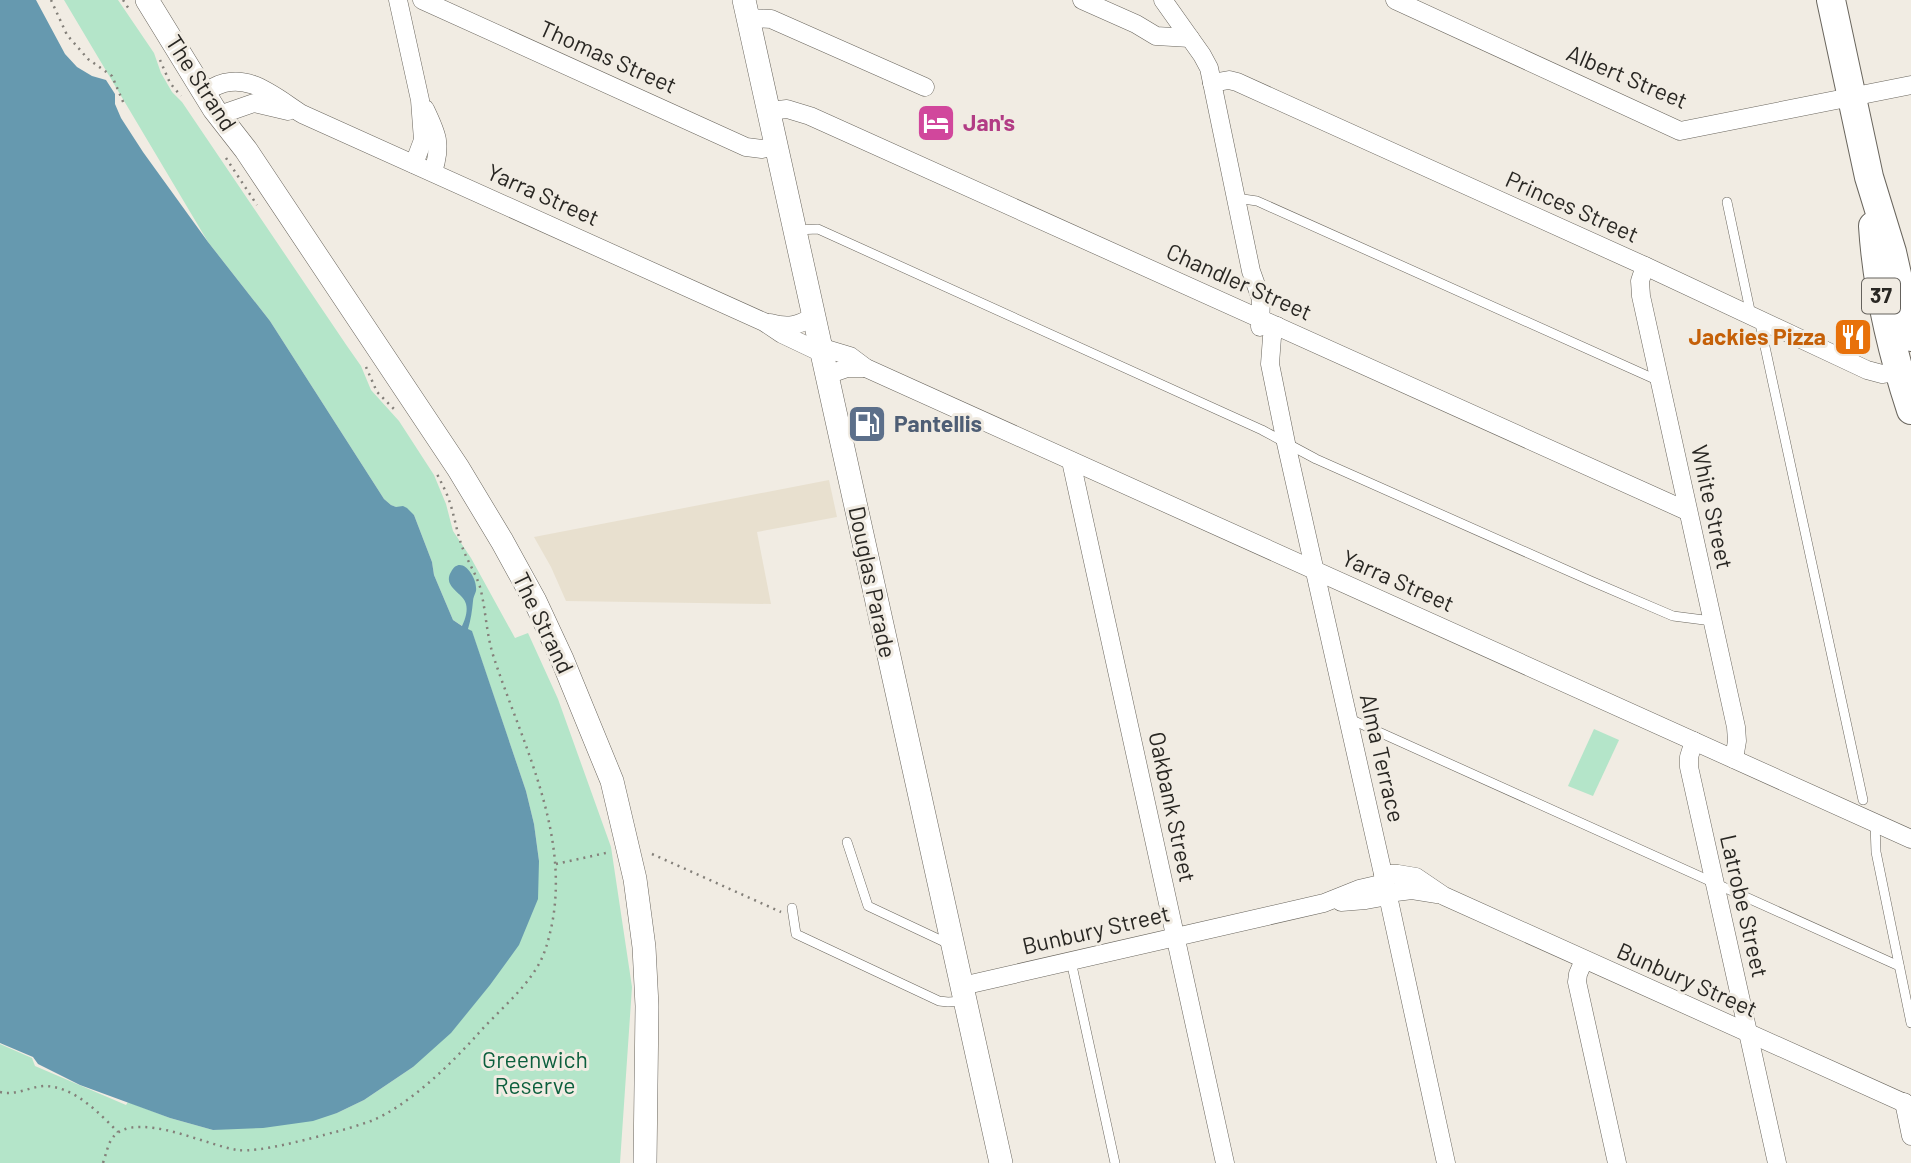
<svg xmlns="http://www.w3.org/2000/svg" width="1911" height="1163" viewBox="0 0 1911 1163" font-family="Barlow,sans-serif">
	<rect width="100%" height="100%" fill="#f1ece3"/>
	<!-- built -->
	<polygon fill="#e8e0cf" points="829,480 837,517 757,532 771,604 566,601 551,567 534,537"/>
	<!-- green -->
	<g fill="#b4e5c9">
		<polygon points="64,0 118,0 154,53 161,73 172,92 182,102 347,346 361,366 371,390 399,421 434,475 446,504 453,531 471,558 515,638 528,633 558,699 611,847 632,987 620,1163 0,1163 0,1044 32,1058 35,1066 126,1105 128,1102 170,1118 213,1130 337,1113 364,1100 413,1067 539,861 534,824 526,791 472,632 453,620 434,575 432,562 414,515 391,505 384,499 270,321 208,242"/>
		<polygon points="1594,729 1619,740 1593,796 1568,786"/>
	</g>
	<!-- water -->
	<path fill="#6699af" d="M0 0H36L65 54 77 67 92 76 106 80 115 94V104L121 118 143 152 208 242 270 321 384 499 391 505 396 507 403 506 407 508 414 515 432 562 434 575 453 620 462 626C465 620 468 611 466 604 464 593 442 587 451 572 461 553 478 578 476 591 475 594 473 598 473 601 472 611 471 619 468 629L472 631 526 791 534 824 539 861 538 899 519 945 490 985 451 1033 413 1067 364 1100 337 1113 313 1121 263 1128 213 1130 170 1118 80 1085 38 1064 33 1057 0 1043Z"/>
	<!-- building -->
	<polygon fill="#d2bb8f" points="1862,328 1868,355 1841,343 1840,332"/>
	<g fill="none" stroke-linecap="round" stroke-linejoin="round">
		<!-- service casing -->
		<g stroke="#69655d" stroke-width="10">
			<g id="service">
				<polyline points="1236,198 1257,201 1659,381"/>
				<polyline points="1727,202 1751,315"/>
				<polyline points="796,230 818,229 1262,430 1316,459 1591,581 1673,616 1712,621"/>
				<polyline points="1759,319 1863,800"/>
				<polyline points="1350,719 1899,966"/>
				<polyline points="1875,823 1876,852 1911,1023"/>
				<polyline points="847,842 868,906 951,945"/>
				<polyline points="792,908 796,934 939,1001 948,1002 964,1001"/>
				<polyline points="1071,961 1115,1163"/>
			</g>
		</g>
		<!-- minor casing -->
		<g stroke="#69655d" stroke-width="19">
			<g id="minor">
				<polyline points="398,0 420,100 423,140 414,164"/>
				<polyline points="422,0 746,147 762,149 776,146"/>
				<polyline points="1082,0 1136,24 1156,36 1190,38"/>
				<polyline points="1163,0 1202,55 1209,68 1251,271 1261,299 1260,327"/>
				<polyline points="1395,0 1680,131 1911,85"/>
				<polyline points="748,18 771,19 925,87"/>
				<polyline points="1212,83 1229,80 1237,82 1645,266 1867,370 1882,374 1908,370"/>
				<path d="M214 87C247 70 275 97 302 114L764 322 782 334 822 353"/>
				<path d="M425 109C437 134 442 144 433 172"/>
				<polyline points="769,111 787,109 810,116 1687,511"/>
				<polyline points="228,112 254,103 288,111"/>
				<polyline points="1645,266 1640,281 1641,296 1736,727 1737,741 1734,759"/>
				<path d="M770 323C788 328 798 326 814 316"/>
				<polyline points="1277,326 1272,337 1270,364 1286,443 1388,896 1446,1163"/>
				<polyline points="820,347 850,356 866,368 1911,839"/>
				<polyline points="827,375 847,368 866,368"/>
				<polyline points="1071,461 1225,1163"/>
				<polyline points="1694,741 1689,757 1689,767 1777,1163"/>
				<polyline points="1383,874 1398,874 1416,877 1444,896 1911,1106"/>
				<polyline points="1388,893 1412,890 1437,894"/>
				<polyline points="1341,902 1366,900 1388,896"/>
				<polyline points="1584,960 1578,974 1577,982 1617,1163"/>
				<polyline points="962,986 1324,903 1359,889 1385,883"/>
				<polyline points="1904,1102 1911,1136"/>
			</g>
		</g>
		<!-- tertiary casing -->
		<g stroke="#69655d" stroke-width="24">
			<g id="tertiary">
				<polyline points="147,0 214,109 246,150 458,468 502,541 535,601 562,659 612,781 635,879 644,947 647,1006 645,1163"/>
				<polyline points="744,0 1001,1163"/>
			</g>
		</g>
		<!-- primary casing -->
		<g stroke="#69655d" stroke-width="30">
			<g id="primary">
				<polyline points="1831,0 1869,177 1892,252 1911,337"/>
				<path d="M1873 226C1877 290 1891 349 1911 410"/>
			</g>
		</g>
		<!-- path -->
		<g stroke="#84807a" stroke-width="2.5" stroke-dasharray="2 5" stroke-linecap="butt">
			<polyline points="51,0 67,35 88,59 112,76 124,104"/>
			<polyline points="123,0 129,9"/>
			<polyline points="160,60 170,83 181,96"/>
			<polyline points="226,158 257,205"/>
			<polyline points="366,367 377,392 395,410"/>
			<polyline points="652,854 781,912"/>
			<polyline points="556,864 610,852"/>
			<path d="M0 1092C15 1096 29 1087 44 1086 74 1086 99 1113 118 1132"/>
			<path d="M103 1163C109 1145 109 1133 129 1128 161 1122 205 1144 237 1150 259 1153 312 1138 335 1132 347 1129 359 1125 371 1121 408 1106 450 1065 477 1035 497 1012 523 992 539 964 546 951 549 938 552 924 570 831 521 741 493 655 486 632 486 610 480 587 476 574 468 562 463 549 457 534 455 518 450 503 447 493 442 484 437 474"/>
		</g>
		<!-- service -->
		<use href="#service" stroke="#fff" stroke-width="9"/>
		<!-- minor -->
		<use href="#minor" stroke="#fff" stroke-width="18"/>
		<!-- tertiary -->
		<use href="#tertiary" stroke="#fff" stroke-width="23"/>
		<!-- primary -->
		<use href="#primary" stroke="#fff" stroke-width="28"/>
	</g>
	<!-- icons -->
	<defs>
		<g id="hotel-square" transform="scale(2.0125)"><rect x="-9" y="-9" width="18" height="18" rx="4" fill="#d1479c" stroke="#f1ece3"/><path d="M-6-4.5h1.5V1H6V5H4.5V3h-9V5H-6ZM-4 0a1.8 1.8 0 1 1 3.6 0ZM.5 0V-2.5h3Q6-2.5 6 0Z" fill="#fff"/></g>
		<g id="restaurant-square" transform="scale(2.0125)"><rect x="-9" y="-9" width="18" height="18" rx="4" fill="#e8710a" stroke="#f1ece3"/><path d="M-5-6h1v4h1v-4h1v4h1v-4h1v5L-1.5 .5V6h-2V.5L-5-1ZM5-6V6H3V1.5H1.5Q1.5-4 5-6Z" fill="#fff"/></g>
		<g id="fuel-square" transform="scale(2.0125)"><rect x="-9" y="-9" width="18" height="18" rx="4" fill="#5c6f8a" stroke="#f1ece3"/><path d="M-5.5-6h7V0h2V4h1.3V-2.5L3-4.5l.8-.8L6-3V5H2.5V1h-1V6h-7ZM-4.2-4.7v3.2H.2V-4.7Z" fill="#fff"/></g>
	</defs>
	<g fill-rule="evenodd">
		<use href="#hotel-square" x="936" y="123"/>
		<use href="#restaurant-square" x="1853" y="337"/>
		<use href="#fuel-square" x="867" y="424"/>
	</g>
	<g text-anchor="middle" stroke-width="6" stroke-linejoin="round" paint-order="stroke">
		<!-- shield labels -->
		<rect fill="#f1ece3" stroke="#65625d" stroke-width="2" x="1862" y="278.5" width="38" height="35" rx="5"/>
		<g font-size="21" font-weight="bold" fill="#292723">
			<text x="1881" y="303">37</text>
		</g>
		<!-- street labels -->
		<g font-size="23" fill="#292723" stroke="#f1ece3">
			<text transform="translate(608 57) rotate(24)" y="8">Thomas Street</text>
			<text transform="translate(1627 77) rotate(23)" y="8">Albert Street</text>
			<text transform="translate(201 83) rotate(57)" y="8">The Strand</text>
			<text transform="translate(543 195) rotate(24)" y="8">Yarra Street</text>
			<text transform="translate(1572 207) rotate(24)" y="8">Princes Street</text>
			<text transform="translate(1239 282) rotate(24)" y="8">Chandler Street</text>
			<text transform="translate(1712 507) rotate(78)" y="8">White Street</text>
			<text transform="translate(1398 581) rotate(24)" y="8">Yarra Street</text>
			<text transform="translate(872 582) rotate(78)" y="8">Douglas Parade</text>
			<text transform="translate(543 623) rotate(64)" y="8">The Strand</text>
			<text transform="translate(1382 758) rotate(77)" y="8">Alma Terrace</text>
			<text transform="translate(1172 807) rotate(78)" y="8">Oakbank Street</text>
			<text transform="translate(1744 906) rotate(77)" y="8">Latrobe Street</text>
			<text transform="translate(1096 930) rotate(-13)" y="8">Bunbury Street</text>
			<text transform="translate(1687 980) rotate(24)" y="8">Bunbury Street</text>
		</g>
		<!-- hotel labels -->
		<g font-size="23" font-weight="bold" fill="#b23c85" stroke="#f1ece3" text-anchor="start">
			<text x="963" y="131">Jan's</text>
		</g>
		<!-- food labels -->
		<g font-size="23" font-weight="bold" fill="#c56008" stroke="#f1ece3" text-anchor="end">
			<text x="1826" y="345">Jackies Pizza</text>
		</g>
		<!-- service labels -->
		<g font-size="23" font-weight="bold" fill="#4e5e75" stroke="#f1ece3" text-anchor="start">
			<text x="894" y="432">Pantellis</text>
		</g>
		<!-- park labels -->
		<g font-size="23" fill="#0c5f3d" stroke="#f1ece3">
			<text x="535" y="1068">Greenwich<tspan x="535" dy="26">Reserve</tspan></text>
		</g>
	</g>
</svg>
